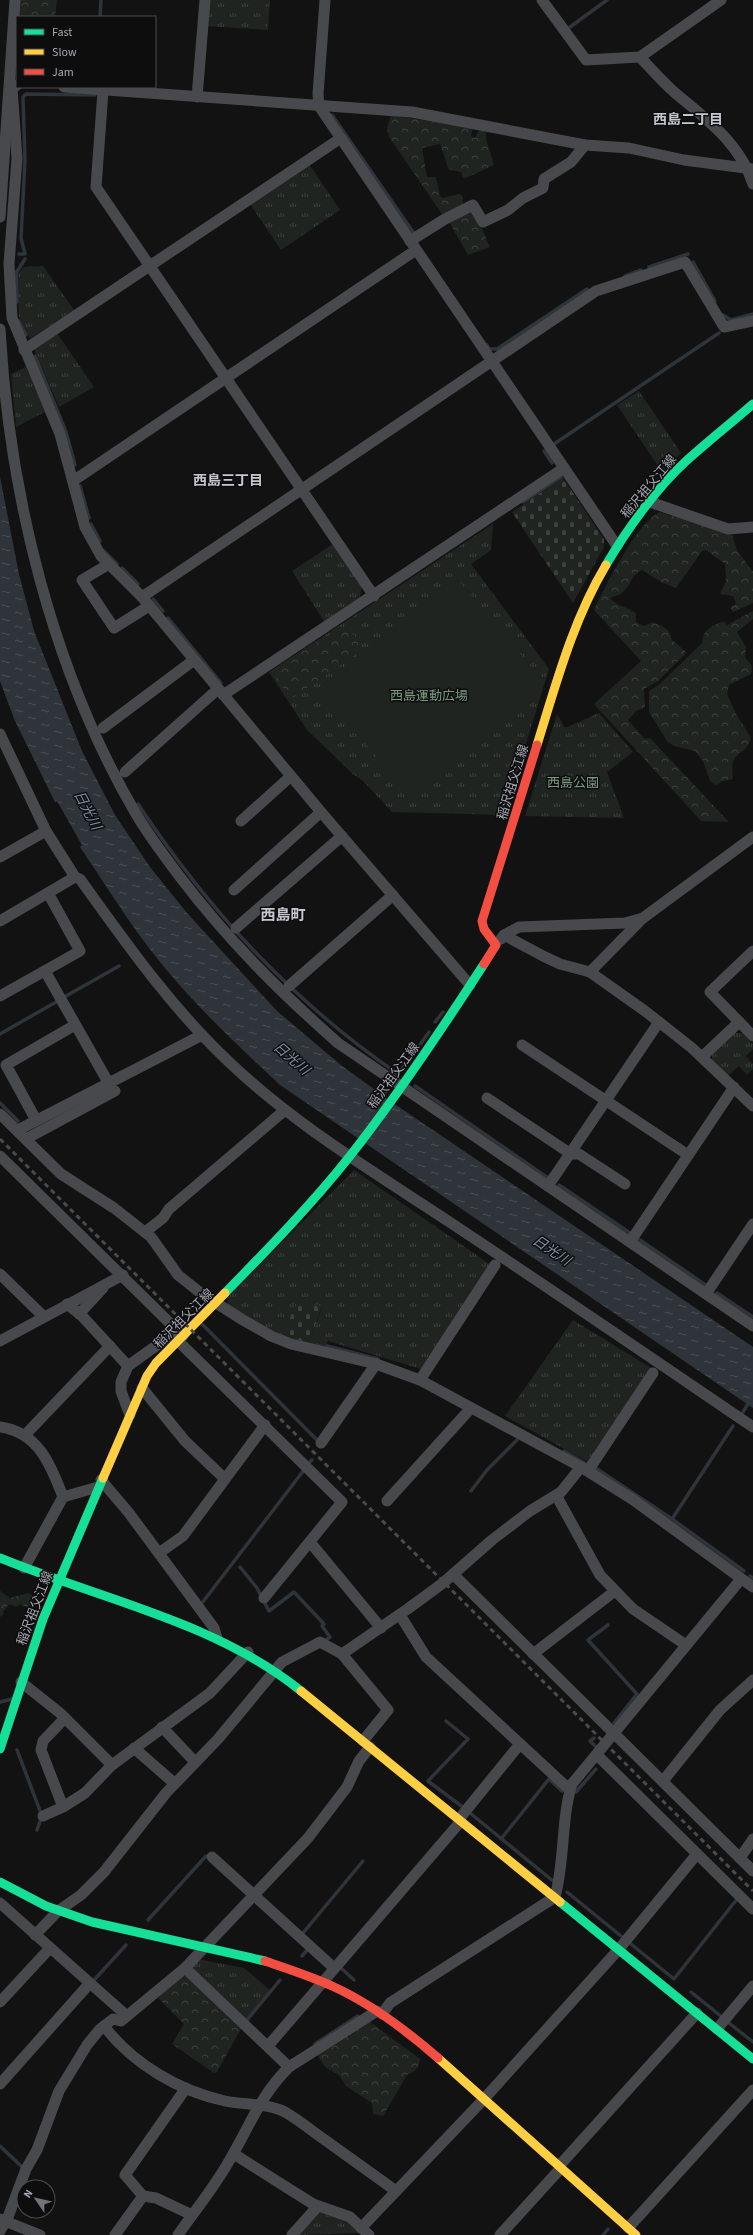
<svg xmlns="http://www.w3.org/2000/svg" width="753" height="2235" viewBox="0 0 753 2235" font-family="'Source Sans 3','Noto Sans JP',sans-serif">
	<defs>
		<pattern id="grass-tufts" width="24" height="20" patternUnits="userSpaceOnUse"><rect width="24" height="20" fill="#1f2420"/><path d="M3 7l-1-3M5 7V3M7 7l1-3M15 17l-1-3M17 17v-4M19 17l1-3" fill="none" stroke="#3d413e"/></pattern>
		<pattern id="forest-crowns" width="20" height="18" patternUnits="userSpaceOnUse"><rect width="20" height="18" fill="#1f2420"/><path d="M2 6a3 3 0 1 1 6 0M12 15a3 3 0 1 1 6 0" fill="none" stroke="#3d413e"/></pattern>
		<pattern id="cemetery-stones" width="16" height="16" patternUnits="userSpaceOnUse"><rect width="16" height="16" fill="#1f2420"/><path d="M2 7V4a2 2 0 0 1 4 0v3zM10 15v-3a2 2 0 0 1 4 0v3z" fill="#3d413e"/></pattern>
		<pattern id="water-ripples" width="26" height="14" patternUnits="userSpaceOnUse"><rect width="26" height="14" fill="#2e343a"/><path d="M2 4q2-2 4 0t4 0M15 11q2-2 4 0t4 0" fill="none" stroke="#494f54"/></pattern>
	</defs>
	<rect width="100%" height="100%" fill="#121213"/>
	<!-- grass -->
	<g fill="url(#grass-tufts)">
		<polygon points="209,0 270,0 268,30 207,26"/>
		<polygon points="309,164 340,210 281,250 250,204"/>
		<polygon points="43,266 74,310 30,339 19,316 17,274 24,267"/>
		<polygon points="57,333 94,387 59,407 34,349"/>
		<polygon points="26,367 45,412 16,427 11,374"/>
		<polygon points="639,391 681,453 662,472 617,405"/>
		<polygon points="493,524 491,550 471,564 549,669 504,815 392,812 363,781 353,774 307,730 269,672"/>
		<polygon points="333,544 362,586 360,597 324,621 292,571"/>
		<polygon points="599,713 633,752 607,772 624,818 525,816 557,714 565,728"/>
		<polygon points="735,1033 742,1033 753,1044 753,1049 746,1056 753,1064 753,1069 747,1075 739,1066 728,1076 712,1061 712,1055"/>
		<polygon points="354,1170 491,1265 421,1369 328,1341 325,1347 309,1343 322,1307 281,1336 229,1307 227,1298"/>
		<polygon points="573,1320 653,1369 590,1463 505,1416"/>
		<polygon points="197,1959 244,1968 270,1990 245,2020 189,1968"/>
		<polygon points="317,2212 349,2222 361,2233 296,2235"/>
	</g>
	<!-- forest -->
	<g fill="url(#forest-crowns)">
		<polygon points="17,0 57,0 55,17 17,17 17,78 13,71"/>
		<polygon points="391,115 473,128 471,136 475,138 479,130 486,132 486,139 494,165 466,178 463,178 461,172 449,170 440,144 422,148 427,177 436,177 440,196 442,198 460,194 463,197 462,205 442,214 389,137 387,128"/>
		<polygon points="471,212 475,213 490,247 468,255 449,222"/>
		<path d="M660 512 732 535 737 550 753 572V603L733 612 730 608 736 604 733 596 720 594 726 581 725 564 706 550 702 551 676 588 661 582 642 570C631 575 632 583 624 591 621 596 615 595 610 598 617 606 627 607 636 613V622L644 626 652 622C662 626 670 628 672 640L685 651 686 653 658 681 644 689 645 707 636 711 628 720 645 739 650 738 729 822 701 821 594 704 641 661 594 610C606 586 636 523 660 512Z"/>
		<path d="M753 611V619L737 632 746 647 745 657 752 666 751 674 729 685 727 694 737 716 751 737C746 759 728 748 733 779L723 781 716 785 710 781 703 761 695 751 674 746 667 741 649 712V691L660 684 702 643C703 629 712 626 724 621L727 625Z"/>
		<polygon points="337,629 347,630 360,640 355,655 294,697 288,696 273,674 273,671"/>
		<polygon points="0,1591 10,1598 28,1593 32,1595 33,1600 28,1608 20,1604 16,1607 9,1604 3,1612 4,1614 0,1617"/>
		<polygon points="183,1976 187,1976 242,2027 217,2072 214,2073 172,2044 184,2024 158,1998"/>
		<path d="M369 2021 420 2059C419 2068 415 2072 407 2075L383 2116 373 2114 372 2103 346 2086 339 2075 326 2068 317 2055Z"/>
	</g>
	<!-- cemetery -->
	<g fill="url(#cemetery-stones)">
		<polygon points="563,478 604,539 604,547 573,603 512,512"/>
		<polygon points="298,1301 322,1306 309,1343 281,1336"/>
	</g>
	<!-- pitch -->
	<polygon fill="#1f2420" points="456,578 543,681 409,795 322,692"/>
	<!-- water -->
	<path fill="url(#water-ripples)" d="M0 477 19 574 34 631 82 751 115 815 150 867 187 913 277 1011 342 1066 396 1105 753 1347V1408L280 1085C245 1052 209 1019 177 982 140 941 111 893 80 847L82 845 57 801 55 802 15 721 0 681Z"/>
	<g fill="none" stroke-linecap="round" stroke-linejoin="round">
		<!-- stream -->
		<g stroke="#2e343a" stroke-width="3.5">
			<polyline points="100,17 101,0"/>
			<polyline points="570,27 607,0"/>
			<polyline points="332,115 413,232"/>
			<polyline points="19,254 25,254 21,238 25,160 23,97 26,94 95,95"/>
			<polyline points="693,262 715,301"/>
			<polyline points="649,267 688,254"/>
			<polyline points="625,276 641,270"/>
			<polyline points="17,302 16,273 25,259"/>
			<polyline points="723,315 731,320 753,314"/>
			<polyline points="19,321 26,335"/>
			<polyline points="487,345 489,349 497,349 587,289"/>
			<polyline points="35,356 66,432 75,465"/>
			<polyline points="554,444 719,333"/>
			<polyline points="544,451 552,463"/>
			<polyline points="80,486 89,518"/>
			<polyline points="523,502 561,477"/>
			<polyline points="91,524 100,541"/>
			<polyline points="104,551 117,564"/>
			<polyline points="122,568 138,584"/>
			<polyline points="153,599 163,611"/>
			<polyline points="168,618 221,683"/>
			<path d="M138 804C209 911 292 1001 398 1074L413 1054"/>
			<polyline points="66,996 119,966"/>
			<polyline points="435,1022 443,1012"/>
			<polyline points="0,1034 56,1002"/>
			<polyline points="417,1049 429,1032"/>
			<polyline points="415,1086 548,1178"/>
			<polyline points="381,1098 390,1086"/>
			<polyline points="0,1103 18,1121"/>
			<polyline points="559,1185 630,1233"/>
			<polyline points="640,1240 707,1286"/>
			<polyline points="717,1293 753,1317"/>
			<polyline points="202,1324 318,1441 320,1438"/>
			<polyline points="327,1346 378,1359"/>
			<polyline points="743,1412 753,1396"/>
			<polyline points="564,1451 588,1465"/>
			<polyline points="310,1462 312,1460"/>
			<polyline points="594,1467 672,1519 744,1571"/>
			<polyline points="471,1491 487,1470 517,1440"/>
			<polyline points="672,1519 733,1426"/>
			<polyline points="240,1567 257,1588 269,1611 294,1592 324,1624 322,1626 330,1637 326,1640"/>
			<polyline points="750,1576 753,1578"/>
			<polyline points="202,1603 304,1470"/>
			<polyline points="608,1625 588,1640 637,1694 614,1723"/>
			<polyline points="0,1702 12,1699"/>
			<polyline points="446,1721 468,1739 428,1781 464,1808"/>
			<polyline points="594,1738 590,1741 596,1747"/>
			<polyline points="17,1750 42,1816 37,1830"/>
			<polyline points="576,1792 596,1769"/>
			<polyline points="470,1813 553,1881"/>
			<polyline points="501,1839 549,1779 562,1791"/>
			<polyline points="567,1892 621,1936"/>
			<polyline points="148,1920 206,1856"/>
			<polyline points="303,1933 363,1861"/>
			<polyline points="631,1944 674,1979 737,1899"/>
			<polyline points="302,1956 308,1949"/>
			<polyline points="341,1968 354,1980"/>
			<polyline points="95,1979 126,1945"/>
			<polyline points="691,1992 722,2017"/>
			<polyline points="247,2020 280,1980"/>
			<polyline points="729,2023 753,2042"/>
			<polyline points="315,2044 358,2016"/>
			<polyline points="0,2146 21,2166"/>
			<polyline points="603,2235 608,2229"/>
		</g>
		<!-- street -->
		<g stroke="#48494c" stroke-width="11">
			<polyline points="325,0 318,94 319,106 617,546"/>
			<polyline points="542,0 586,60 640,57 721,0"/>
			<path d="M640 57C651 69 662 81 674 92 706 119 740 143 753 184"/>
			<polyline points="17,85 12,88 17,158 9,264 12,318 60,434 85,527 101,556 142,597 321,812 470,985"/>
			<polyline points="64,87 412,112 585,145 629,148 684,160 753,169"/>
			<polyline points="103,91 96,187 374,596"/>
			<polyline points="197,97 205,0"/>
			<polyline points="0,217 15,0"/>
			<polyline points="410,241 445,219 473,205 483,222 508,210 523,198 543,188 544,179 571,162 585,145"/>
			<path d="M0 329C9 494 52 670 136 814 149 836 165 857 180 877 228 940 279 991 338 1043L753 1326"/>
			<polyline points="24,350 341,138"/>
			<polyline points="73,481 416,250"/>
			<polyline points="650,502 728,529 753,527"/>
			<polyline points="109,564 82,580 114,628 149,606"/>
			<polyline points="142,597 596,291 685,262 724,327 753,321"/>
			<polyline points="223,695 564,468"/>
			<polyline points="103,728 194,660"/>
			<path d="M0 734 46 831 75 877 80 879C126 943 170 1006 227 1060 293 1124 374 1172 451 1223 552 1290 653 1359 753 1427"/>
			<polyline points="125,772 218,689"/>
			<polyline points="241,821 291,776"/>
			<polyline points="0,857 46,831"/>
			<polyline points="234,890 321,812"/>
			<polyline points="0,921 75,877"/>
			<polyline points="236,928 342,836"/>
			<polyline points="504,935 543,956 560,964 590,972 604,982 645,1011 692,1048 753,1106"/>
			<polyline points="501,939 504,935 519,927 625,923 643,918 753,837"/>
			<polyline points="753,951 710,992 753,1036"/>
			<polyline points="45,971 108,1082"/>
			<polyline points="590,972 642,919"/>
			<polyline points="289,986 393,895"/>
			<polyline points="0,996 80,951 48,893"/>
			<polyline points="522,1045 688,1155"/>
			<polyline points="702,1057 739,1022"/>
			<polyline points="487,1098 571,1154 579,1154 625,1184"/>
			<polyline points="0,1114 61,1174 114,1208 151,1237 178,1275 202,1294 243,1320 271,1336 291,1344 376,1364 420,1380 581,1467 632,1499 753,1587"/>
			<polyline points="36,1120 6,1065 75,1025"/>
			<polyline points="18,1130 202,1035"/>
			<polyline points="26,1139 115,1091"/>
			<polyline points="0,1156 183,1336"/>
			<polyline points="548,1186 659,1022"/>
			<polyline points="145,1232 163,1218 169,1209 285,1110"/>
			<polyline points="630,1242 734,1087"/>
			<polyline points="0,1274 43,1316"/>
			<polyline points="706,1294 753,1224"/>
			<polyline points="67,1304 82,1316 128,1366 178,1330"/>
			<polyline points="79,1314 103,1288"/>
			<polyline points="0,1341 123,1275"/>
			<polyline points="178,1341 342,1502 264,1598"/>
			<polyline points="128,1366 121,1382 121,1391 130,1415"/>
			<polyline points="420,1380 495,1265"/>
			<polyline points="142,1388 185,1441 225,1479"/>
			<path d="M0 1427C38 1432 51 1465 63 1497"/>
			<polyline points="26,1434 110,1346"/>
			<polyline points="321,1443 376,1364"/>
			<polyline points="588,1471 653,1373"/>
			<polyline points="101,1480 129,1513 214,1628 217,1638"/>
			<polyline points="556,1495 600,1575 633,1609 686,1645"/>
			<polyline points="387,1501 471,1408"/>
			<polyline points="310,1542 381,1628"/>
			<polyline points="159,1553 183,1536 265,1425"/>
			<polyline points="24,1568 63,1497 98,1487"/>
			<polyline points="453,1574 753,1871"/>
			<polyline points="400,1615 426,1657 570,1790"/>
			<polyline points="342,1654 388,1710 363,1741"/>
			<polyline points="533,1654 615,1591"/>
			<polyline points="21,1682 60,1713 112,1765"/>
			<polyline points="162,1727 195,1762"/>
			<polyline points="134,1748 174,1783"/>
			<polyline points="597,1755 753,1909"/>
			<polyline points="663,1781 720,1710 753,1680"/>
			<polyline points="63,1807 41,1750 43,1741 65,1718"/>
			<polyline points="43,1816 63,1807 85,1793 112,1765 210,1693 248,1652"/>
			<polyline points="459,1819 520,1744"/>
			<polyline points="212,1857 334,1968"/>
			<polyline points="740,1858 753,1839"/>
			<polyline points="0,1903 127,2016 185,1968 289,2067"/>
			<polyline points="35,1935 58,1911 81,1895 104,1872 166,1793 218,1739 282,1662 320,1642 342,1654 409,1608 443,1583 492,1540 530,1511 561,1492 581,1467"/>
			<polyline points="185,1968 308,1838 347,1787 359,1761 370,1747"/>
			<polyline points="0,2002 50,1948"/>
			<path d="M382 2014 390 2003 555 1897C565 1861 561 1818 572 1784L741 1579"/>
			<path d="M104 2026C133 2064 179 2091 225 2101 244 2105 267 2103 285 2112 299 2120 312 2131 325 2140 349 2157 372 2174 396 2191"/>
			<polyline points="717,2029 753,1986"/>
			<polyline points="268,2046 461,1821"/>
			<polyline points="0,2084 90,1983"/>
			<polyline points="234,2154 313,2204 350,2217 369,2235"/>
			<polyline points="559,2166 697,2013"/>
			<polyline points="143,2196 156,2198 192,2215"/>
			<polyline points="0,2219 40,2235"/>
			<polyline points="361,2228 484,2099 619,1949 697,1854"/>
			<polyline points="628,2228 753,2090"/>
			<polyline points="0,2231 8,2217 26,2169 37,2150 59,2091 87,2045 100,2029 113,2019 121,2021 127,2016"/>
			<polyline points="115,2235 143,2196 125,2175 186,2088"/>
			<path d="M178 2235C196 2209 218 2183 233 2154 252 2121 261 2095 289 2067L377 2011"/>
			<polyline points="292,2235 318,2206"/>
			<polyline points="500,2235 561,2168"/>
		</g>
		<!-- fast -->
		<g stroke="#16e098" stroke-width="9">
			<path d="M606 565C626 531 655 490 684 463 706 443 730 424 753 404"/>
			<path d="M225 1293C268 1249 312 1204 350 1156 398 1095 442 1029 484 964"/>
			<path d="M0 1558C100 1599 216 1622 301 1691"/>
			<polyline points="0,1749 43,1619 103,1478"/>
			<polyline points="0,1882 46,1906 92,1922 265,1961"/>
			<polyline points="560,1902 753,2059"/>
		</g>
		<!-- slow -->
		<g stroke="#ffcf43" stroke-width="9">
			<path d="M537 745C556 684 573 620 606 565"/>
			<polyline points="103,1478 147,1376 156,1363 225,1293"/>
			<polyline points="301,1691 560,1902"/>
			<polyline points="438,2058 636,2235"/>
		</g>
		<!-- jam -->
		<g stroke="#f24e42" stroke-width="9">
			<polyline points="484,964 496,945 484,929 482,921 537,745"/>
			<path d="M265 1961C288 1969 310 1976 332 1986 370 2003 407 2031 438 2058"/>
		</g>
		<!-- rail -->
		<polyline stroke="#4a4a4d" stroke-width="3" stroke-dasharray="5 4" stroke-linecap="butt" points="0,1139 753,1891"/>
	</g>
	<g text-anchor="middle" stroke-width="3" stroke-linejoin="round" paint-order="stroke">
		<!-- street labels -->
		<g font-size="13" fill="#a5a7b2" stroke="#0d0d0e">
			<text transform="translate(648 486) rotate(-50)" y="5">稲沢祖父江線</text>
			<text transform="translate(512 782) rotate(-73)" y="5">稲沢祖父江線</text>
			<text transform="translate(393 1075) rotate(-54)" y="5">稲沢祖父江線</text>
			<text transform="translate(183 1318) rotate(-45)" y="5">稲沢祖父江線</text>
			<text transform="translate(34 1608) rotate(-69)" y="5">稲沢祖父江線</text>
		</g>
		<!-- park labels -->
		<g font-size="13" fill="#7d9b82" stroke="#0d0d0e">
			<text x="429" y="700">西島運動広場</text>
			<text x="573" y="787">西島公園</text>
		</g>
		<!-- neighbourhood labels -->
		<g font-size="14" font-weight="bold" fill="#c5c7cf" stroke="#0d0d0e">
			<text x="688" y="124">西島二丁目</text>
			<text x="228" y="485">西島三丁目</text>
		</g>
		<!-- water labels -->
		<g font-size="14" font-style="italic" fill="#7f91aa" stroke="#0d0d0e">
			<text transform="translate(88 810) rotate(62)" y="5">日光川</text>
			<text transform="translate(292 1058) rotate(41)" y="5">日光川</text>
			<text transform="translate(552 1250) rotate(34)" y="5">日光川</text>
		</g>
		<!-- quarter labels -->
		<g font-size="15" font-weight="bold" fill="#c5c7cf" stroke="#0d0d0e">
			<text x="283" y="920">西島町</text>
		</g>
	</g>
	<!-- legend -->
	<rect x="16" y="16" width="140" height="72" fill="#0d0d0e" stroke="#4a4b50"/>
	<rect x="24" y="29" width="20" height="6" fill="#16e098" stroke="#4a4b50"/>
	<text x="52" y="36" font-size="12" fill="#a5a7b2">Fast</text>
	<rect x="24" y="49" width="20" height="6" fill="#ffcf43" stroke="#4a4b50"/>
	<text x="52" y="56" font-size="12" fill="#a5a7b2">Slow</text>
	<rect x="24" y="69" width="20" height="6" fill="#f24e42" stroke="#4a4b50"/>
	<text x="52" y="76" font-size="12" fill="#a5a7b2">Jam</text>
	<!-- north arrow -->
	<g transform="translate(36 2199) rotate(304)"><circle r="19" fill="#0d0d0e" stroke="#4a4b50"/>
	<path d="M0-3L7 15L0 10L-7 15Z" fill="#72737a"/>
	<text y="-6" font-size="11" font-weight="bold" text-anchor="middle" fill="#a5a7b2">N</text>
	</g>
</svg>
